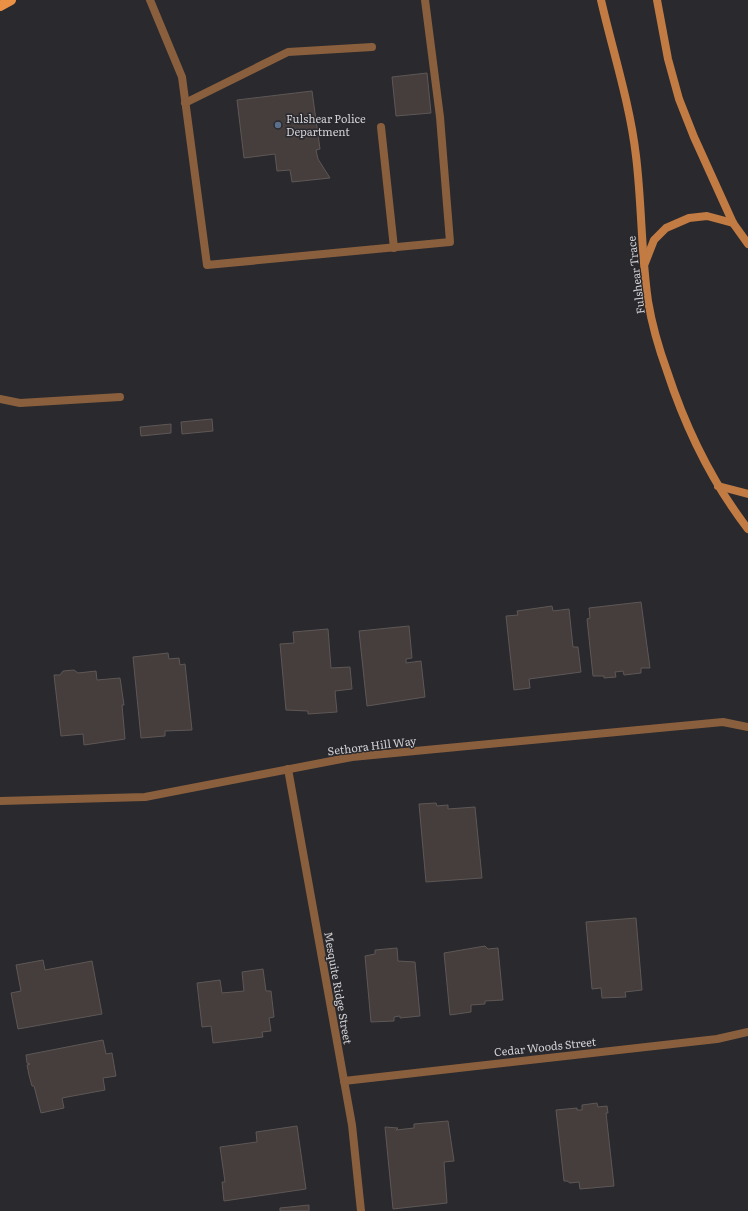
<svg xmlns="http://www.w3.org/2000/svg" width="748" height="1211" viewBox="0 0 748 1211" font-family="Literata,serif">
	<rect width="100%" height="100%" fill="#29292e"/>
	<!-- building -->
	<g fill="#453e3d" stroke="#5e5756">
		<polygon points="427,73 431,113 396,116 392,77"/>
		<polygon points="312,91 320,149 316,150 318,159 330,178 292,182 290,170 277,171 275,154 244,158 237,100"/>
		<polygon points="212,419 213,431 182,434 181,422"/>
		<polygon points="171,424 171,433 141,436 140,427"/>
		<polygon points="641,602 650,668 641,668 641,673 624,675 623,671 615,672 616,677 604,678 604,676 593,676 587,619 590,618 589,608"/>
		<polygon points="552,606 553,611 569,609 573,647 578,647 581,672 529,679 530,688 514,690 506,616 518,615 517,611"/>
		<polygon points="409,626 412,658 406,659 406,663 421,661 425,697 367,706 359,631"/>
		<polygon points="328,629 331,668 350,667 352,689 335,691 337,712 308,714 308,711 286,710 280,644 294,643 293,632"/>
		<polygon points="168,653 169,659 179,658 180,665 185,664 192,730 165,731 165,736 141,738 133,657"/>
		<polygon points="74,670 78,673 96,671 97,680 120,678 124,705 122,705 125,739 84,745 83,734 61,736 54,675 60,675 63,671"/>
		<polygon points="436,803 437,806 448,805 448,809 475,807 482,878 426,882 419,804"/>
		<polygon points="636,918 642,990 625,992 626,997 602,998 601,988 592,989 586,922"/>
		<polygon points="485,946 488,949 498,948 503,1000 485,1001 485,1004 471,1005 471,1012 450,1015 444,953"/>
		<polygon points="397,948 398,961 415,962 420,1016 400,1018 400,1016 394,1017 394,1021 371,1022 365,956 375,954 375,950"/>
		<polygon points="43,960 45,970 92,961 102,1014 18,1029 11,993 21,991 16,965"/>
		<polygon points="263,969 266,991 271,991 274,1017 269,1018 271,1031 262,1032 263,1037 213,1043 211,1026 202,1027 197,983 220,980 222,993 244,991 242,972"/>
		<polygon points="103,1040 106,1054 112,1053 116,1076 103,1078 105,1090 62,1098 64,1108 41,1113 34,1086 32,1086 29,1075 27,1065 30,1064 27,1063 26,1055"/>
		<polygon points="597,1103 598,1107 607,1106 608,1113 606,1113 614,1186 580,1189 579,1182 570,1183 567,1181 564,1181 556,1110 577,1108 577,1110 582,1110 582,1105"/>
		<polygon points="448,1121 454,1161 444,1162 447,1203 393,1209 385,1127 398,1128 396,1130 414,1128 414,1124"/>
		<polygon points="297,1126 306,1189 224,1201 222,1182 225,1182 220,1147 257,1142 256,1132"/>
		<polygon points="309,1205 309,1211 280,1211 280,1208"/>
	</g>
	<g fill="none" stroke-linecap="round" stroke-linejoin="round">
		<!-- lane -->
		<g stroke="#8a5f3d" stroke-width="8">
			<polyline points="150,0 182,77 207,265 450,242 440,117 425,0"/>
			<polyline points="185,103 288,52 372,47"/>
			<polyline points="381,127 394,248"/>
			<polyline points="0,399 20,403 120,397"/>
		</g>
		<!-- street -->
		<g stroke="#8a5f3d" stroke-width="8">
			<polyline points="288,769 352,1125 361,1211"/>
			<polyline points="0,801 145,797 352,757 723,722 748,727"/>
			<polyline points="344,1081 717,1039 748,1032"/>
		</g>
		<!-- secondary -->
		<g stroke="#c17b43" stroke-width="8">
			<path d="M601 0C613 52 630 104 636 156 642 205 641 253 648 301 652 325 659 349 667 371 686 429 711 481 748 529"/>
			<polyline points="657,0 668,59 679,99 694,137 733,223 748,244"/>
			<polyline points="645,263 654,240 666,228 689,218 707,216 733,223"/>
			<polyline points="718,486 748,494"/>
		</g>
		<!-- primary -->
		<polyline stroke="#eb9146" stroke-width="10" points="0,6 11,0"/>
	</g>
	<!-- markers -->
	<circle fill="#5c6f8a" stroke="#29292e" stroke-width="1.5" cx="278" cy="125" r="4"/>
	<g text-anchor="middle" stroke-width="3" stroke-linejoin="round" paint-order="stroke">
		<!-- poi labels -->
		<g font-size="11" fill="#d1d1d5" stroke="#29292e" text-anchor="start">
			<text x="286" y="123">Fulshear Police<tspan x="286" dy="13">Department</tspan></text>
		</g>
		<!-- street labels -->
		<g font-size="11" fill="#d1d1d5" stroke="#29292e">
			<text transform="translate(636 275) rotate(-97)" y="4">Fulshear Trace</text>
			<text transform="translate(372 746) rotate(-7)" y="4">Sethora Hill Way</text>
			<text transform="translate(338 988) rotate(80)" y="4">Mesquite Ridge Street</text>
			<text transform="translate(545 1047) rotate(-6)" y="4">Cedar Woods Street</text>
		</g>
	</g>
</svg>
